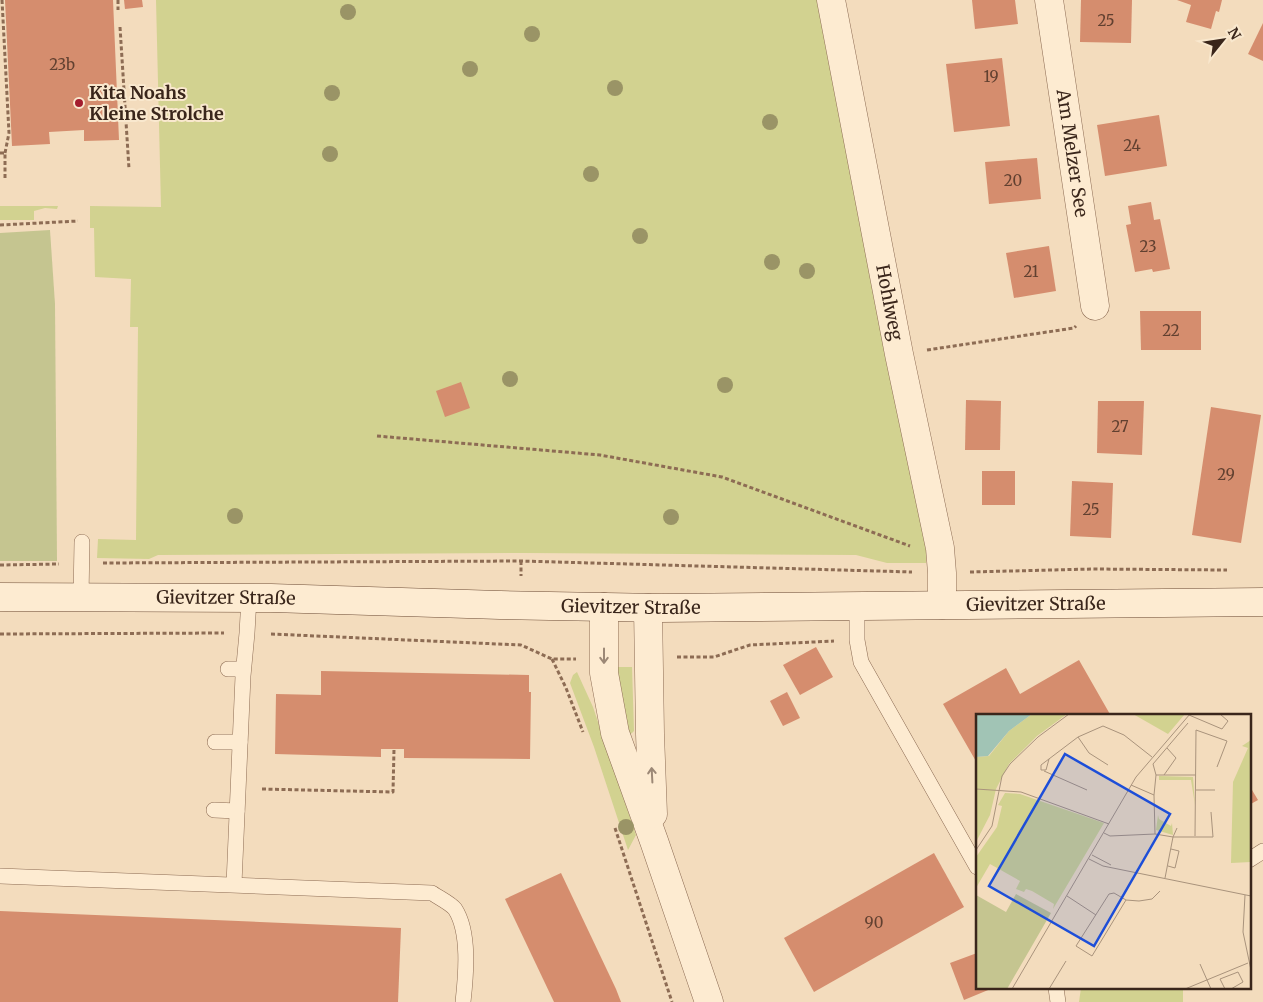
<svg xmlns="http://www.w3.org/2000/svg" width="1263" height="1002" viewBox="0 0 1263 1002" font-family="Merriweather,serif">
	<rect width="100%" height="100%" fill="#f3dcbd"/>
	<!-- green -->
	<g fill="#d2d290">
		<polygon points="156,0 818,0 927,550 926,563 887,563 856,555 524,553 158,555 149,559 97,558 98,539 136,540 138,327 130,327 131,279 95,277 94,228 90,228 90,206 161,207"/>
		<polygon points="0,206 58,206 57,209 45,208 34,211 34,220 0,220"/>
		<polygon points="616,667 632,667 634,731 632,733 630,734 627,731"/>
		<polygon points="577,672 593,707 636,835 628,850 594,747 570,683 573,675"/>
		<polygon points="1081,988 1183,988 1183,1002 1079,1002"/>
	</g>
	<!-- cemetery -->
	<polygon fill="#c5c590" points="50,230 55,304 57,561 0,561 0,233"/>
	<!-- building -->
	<g fill="#d58d6e">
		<polygon points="5,0 113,0 119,140 84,141 84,130 49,132 50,144 12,146"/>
		<polygon points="124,0 142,0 143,7 125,9"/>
		<polygon points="972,0 1015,0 1018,24 975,29"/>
		<polygon points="1081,0 1132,0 1131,43 1080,42"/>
		<polygon points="1177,0 1222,0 1219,12 1216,11 1211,29 1186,22 1191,5"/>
		<polygon points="1263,23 1263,61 1248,54"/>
		<polygon points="1002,58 1010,126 954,132 946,64"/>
		<polygon points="1159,115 1167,166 1105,176 1097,125"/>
		<polygon points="1037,158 1041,199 989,204 985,162"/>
		<polygon points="1151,202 1154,220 1160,219 1170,269 1153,272 1152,269 1135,272 1126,225 1131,224 1128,206"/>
		<polygon points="1049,246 1056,291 1014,298 1006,253"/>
		<polygon points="1140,311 1201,311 1201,350 1141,350"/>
		<polygon points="461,382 470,408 445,417 436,391"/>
		<polygon points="966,400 1001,401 1000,450 965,450"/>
		<polygon points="1098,401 1144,401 1142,455 1097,453"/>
		<polygon points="1211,407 1261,415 1241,543 1192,535"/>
		<rect x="982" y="471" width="33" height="34"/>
		<polygon points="1072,481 1113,483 1111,538 1070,536"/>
		<polygon points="816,647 833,677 800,695 783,665"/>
		<polygon points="1079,660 1111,716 977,716 977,763 943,704 1006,668 1020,694"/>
		<polygon points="321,671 529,675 529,692 531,692 530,759 404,758 404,749 381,749 381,757 275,754 276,694 321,695"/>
		<polygon points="787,692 800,718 783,726 770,701"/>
		<polygon points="1249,785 1258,800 1249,805"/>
		<polygon points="934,853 964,907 814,992 784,938"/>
		<polygon points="561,873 616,989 621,1002 554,1002 505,899"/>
		<polygon points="0,911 401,928 398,1002 0,1002"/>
		<polygon points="977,953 977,988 993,988 964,1000 950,963"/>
	</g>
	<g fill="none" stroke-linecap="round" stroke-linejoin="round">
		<!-- service casing -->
		<g stroke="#8d6c54" stroke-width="16">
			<g id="service">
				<polyline points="81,597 82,542"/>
				<polyline points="857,606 857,640 861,662 977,867"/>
				<polyline points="228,669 243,669"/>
				<polyline points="215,742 240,742"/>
				<polyline points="214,810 237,811"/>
				<polyline points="1249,860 1263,851"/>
				<path d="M0 876 432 893C439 898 450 903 455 909 470 932 466 975 463 1002"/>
				<polyline points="234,884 243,676 247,633 249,598"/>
				<polyline points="1056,988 1058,1002"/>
			</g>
		</g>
		<!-- minor casing -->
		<g stroke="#8d6c54" stroke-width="29">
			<g id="minor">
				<path id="s1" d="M831 0 899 354 940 548 942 573V605"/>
				<path id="s2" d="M1049 0 1095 306"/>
				<polyline points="604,607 604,673 615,733 654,841 709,1002"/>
				<polyline points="648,608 650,734 653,814"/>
			</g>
		</g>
		<!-- secondary casing -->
		<g stroke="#6e4d37" stroke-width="29">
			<g id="secondary">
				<path id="s3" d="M0 597 271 598 500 605 661 608 1263 602"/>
			</g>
		</g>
		<!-- path -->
		<g stroke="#8d6c54" stroke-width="3" stroke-dasharray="4 2.5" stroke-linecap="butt">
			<polyline points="2,0 9,133 5,153"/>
			<polyline points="118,0 118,10"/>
			<polyline points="120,27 129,169"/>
			<polyline points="0,153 5,153 5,178"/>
			<polyline points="0,225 78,221"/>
			<polyline points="927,350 1074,328 1076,326"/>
			<polyline points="377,436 600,455 722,477 910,546"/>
			<polyline points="521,561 521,576"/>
			<polyline points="103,563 521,561 912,572"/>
			<polyline points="0,565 59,564"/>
			<polyline points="970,572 1093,569 1227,570"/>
			<polyline points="0,634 224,633"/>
			<polyline points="271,634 521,645 552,659 576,659"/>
			<polyline points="677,657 714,657 750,645 834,641"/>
			<polyline points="552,659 566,688 583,732"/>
			<polyline points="262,789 393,792 394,749"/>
			<polyline points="615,828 672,1002"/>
		</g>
		<!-- service -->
		<use href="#service" stroke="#fdebd1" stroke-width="15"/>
		<!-- minor -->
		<use href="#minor" stroke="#fdebd1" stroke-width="28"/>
		<!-- secondary -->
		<use href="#secondary" stroke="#fdebd1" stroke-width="28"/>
	</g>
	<!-- trees -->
	<g fill="#9a9466">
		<circle cx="348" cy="12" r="8"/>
		<circle cx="532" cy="34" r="8"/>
		<circle cx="470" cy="69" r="8"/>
		<circle cx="615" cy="88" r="8"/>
		<circle cx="332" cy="93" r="8"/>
		<circle cx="770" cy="122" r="8"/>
		<circle cx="330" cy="154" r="8"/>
		<circle cx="591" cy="174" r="8"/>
		<circle cx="640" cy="236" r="8"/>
		<circle cx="772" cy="262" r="8"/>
		<circle cx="807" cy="271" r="8"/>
		<circle cx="510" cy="379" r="8"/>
		<circle cx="725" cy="385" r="8"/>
		<circle cx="235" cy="516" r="8"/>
		<circle cx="671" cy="517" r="8"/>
		<circle cx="626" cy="827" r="8"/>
	</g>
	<!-- one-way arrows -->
	<defs><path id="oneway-shaft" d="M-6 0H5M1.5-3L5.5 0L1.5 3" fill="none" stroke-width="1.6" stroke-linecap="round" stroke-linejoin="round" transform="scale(1.25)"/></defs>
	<g stroke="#9c8876">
		<use href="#oneway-shaft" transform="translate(604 656) rotate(90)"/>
		<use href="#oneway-shaft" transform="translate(652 775) rotate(-93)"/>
	</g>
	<!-- markers -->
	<circle fill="#a31d2e" stroke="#f9e8ce" stroke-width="2" cx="79" cy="103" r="5"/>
	<g text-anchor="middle" stroke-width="4" stroke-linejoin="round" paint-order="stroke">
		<!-- number labels -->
		<g font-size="15" fill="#614030">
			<text x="1106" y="26">25</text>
			<text x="62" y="70">23b</text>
			<text x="991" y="82">19</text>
			<text x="1132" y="151">24</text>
			<text x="1013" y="186">20</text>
			<text x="1148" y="252">23</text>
			<text x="1031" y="277">21</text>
			<text x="1171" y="336">22</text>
			<text x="1120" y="432">27</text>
			<text x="1226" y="480">29</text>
			<text x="1091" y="515">25</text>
			<text x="874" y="928">90</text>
		</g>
		<!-- poi labels -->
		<g font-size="18" font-weight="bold" fill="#3a261b" stroke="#f9e8ce" text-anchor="start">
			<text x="89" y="99">Kita Noahs<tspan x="89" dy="21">Kleine Strolche</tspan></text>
		</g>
		<!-- street labels -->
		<g font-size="18" fill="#3a261b" stroke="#f9e8ce">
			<text dy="6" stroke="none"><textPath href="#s2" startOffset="155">Am Melzer See</textPath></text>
			<text dy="6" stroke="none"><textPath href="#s1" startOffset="308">Hohlweg</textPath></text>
			<text dy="6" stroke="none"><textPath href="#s3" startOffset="226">Gievitzer Straße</textPath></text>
			<text dy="6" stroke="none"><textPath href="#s3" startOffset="1036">Gievitzer Straße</textPath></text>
			<text dy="6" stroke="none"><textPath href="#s3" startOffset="631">Gievitzer Straße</textPath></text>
		</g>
	</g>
	<!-- overview -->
	<g transform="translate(976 714)">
		<rect width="275" height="275" fill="#f3dcbd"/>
		<path d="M56 0H91L61 22 33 50 20 75 14 101 0 128V43L13 42 33 17ZM157 0H209L192 20ZM275 26V148L255 149 257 68 272 34 266 32ZM183 62 217 63 219 91 215 66H183V69ZM29 79 44 80 128 109 77 195 78 190 56 177 50 175 48 178 40 175 44 167 14 150 0 174V143L21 113 26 92 22 91ZM182 101 183 105 195 112 196 109 197 121 180 116Z" fill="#d2d290"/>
		<path d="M40 180 75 199 31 275H0V181L30 198Z" fill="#c5c590"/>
		<path d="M0 0H56L33 17 12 42 0 43Z" fill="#a1c4b5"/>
		<path fill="none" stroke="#a9937c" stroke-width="1" d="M213 1 246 15 252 7 244 0M102 23 113 39 132 51M73 45 70 56H65V51L102 23 127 12 148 21 176 43M68 57 111 76M180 61 177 50 212 9M188 61 200 44 191 34M155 71 178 81 179 120 197 123 189 164M0 75 45 78 133 110M220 76H239M178 81 180 61H220M201 114 197 123H237L235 98M128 119 134 122 179 120M219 122 220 16 251 27 241 53M0 136 16 112 26 62 34 50 62 23 93 0M116 141 135 151M113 145 127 152 275 182M192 152 199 154 203 137 195 135M269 181 267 218 275 256M91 182 120 201M150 186 116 242 100 232 133 180 138 179 150 186 163 187 176 185 184 177M224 250 235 275M36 275 160 63 214 0M73 275 90 247M209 275 272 249M249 275 244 265 262 258 267 268 255 275"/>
		<path fill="#1d4ed8" fill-opacity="0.15" stroke="#1d4ed8" stroke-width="2.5" d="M89 40 194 100 118 232 13 172Z"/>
		<rect width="275" height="275" fill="none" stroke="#3a261b" stroke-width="2.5"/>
	</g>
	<!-- north arrow -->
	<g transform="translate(1223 40) rotate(60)" stroke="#f9e8ce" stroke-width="4" paint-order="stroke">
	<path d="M0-4L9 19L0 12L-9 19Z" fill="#3a261b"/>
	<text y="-8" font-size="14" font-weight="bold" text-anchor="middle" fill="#3a261b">N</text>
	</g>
</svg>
